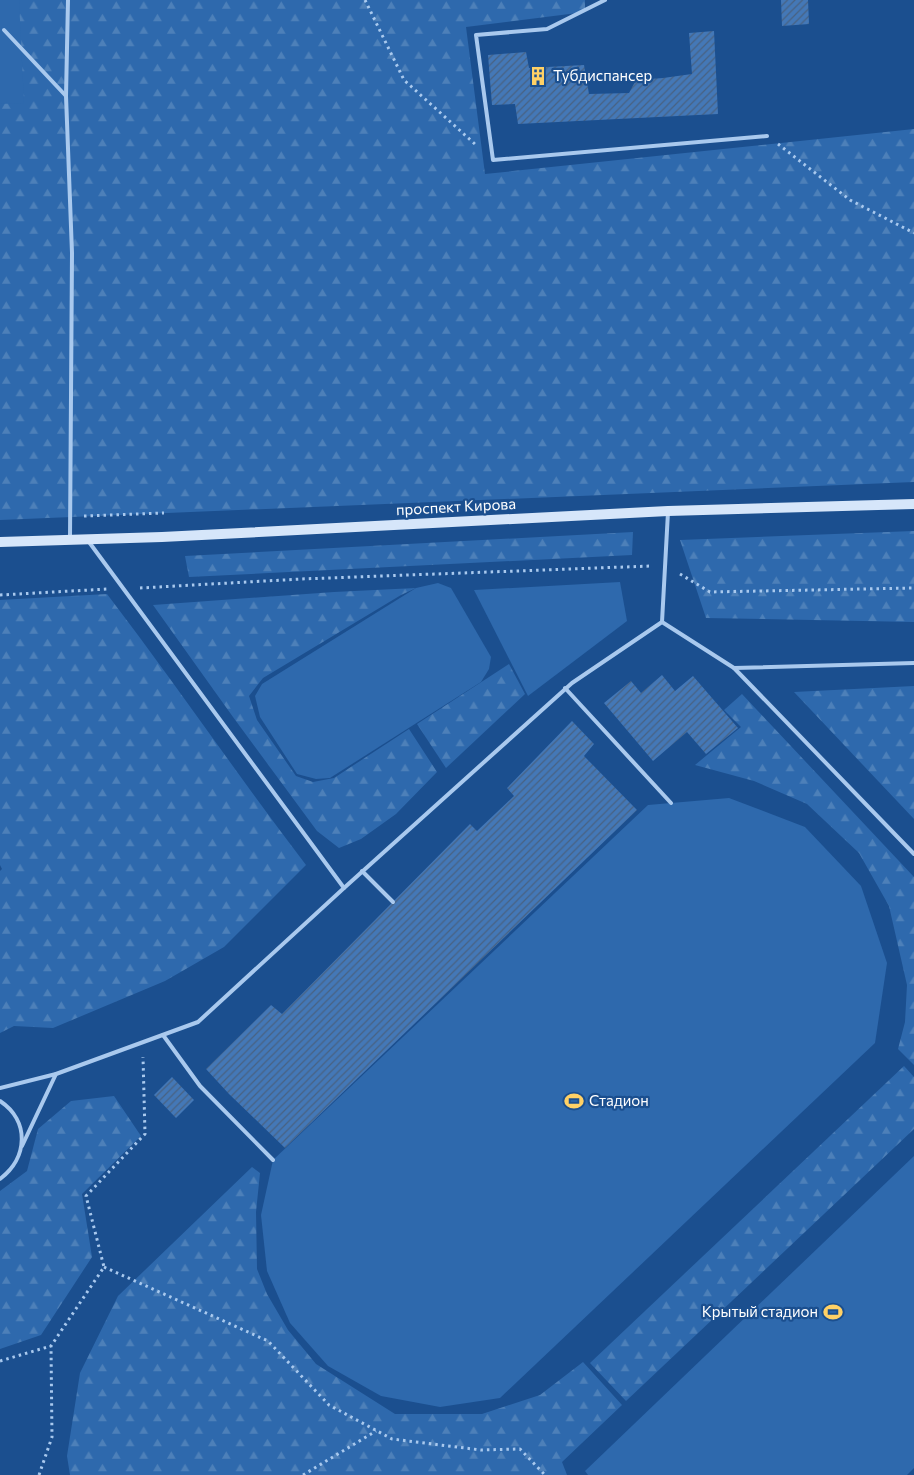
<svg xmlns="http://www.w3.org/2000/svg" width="914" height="1475" viewBox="0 0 914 1475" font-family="Commissioner,sans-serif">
	<defs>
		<pattern id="forest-firs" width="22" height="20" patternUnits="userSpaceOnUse" patternTransform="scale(1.25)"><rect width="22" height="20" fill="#2e69ad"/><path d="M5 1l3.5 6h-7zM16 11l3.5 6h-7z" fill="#4d80b9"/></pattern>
		<pattern id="building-hatch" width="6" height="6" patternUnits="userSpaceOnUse" patternTransform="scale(1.25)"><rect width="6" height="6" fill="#4478b7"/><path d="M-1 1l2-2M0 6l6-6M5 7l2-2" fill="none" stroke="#486282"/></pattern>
	</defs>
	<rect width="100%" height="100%" fill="#1b4f8f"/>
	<!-- forest -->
	<g fill="url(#forest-firs)">
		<polygon points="0,0 585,0 585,12 466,27 485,174 914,129 914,482 0,520"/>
		<polygon points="914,531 914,622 706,618 680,540"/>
		<polygon points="633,532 632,555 189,577 185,556"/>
		<polygon points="416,588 401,595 263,678 249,696 257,720 296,776 313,782 334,778 409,729 437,772 396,814 361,839 339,848 317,831 233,717 153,605 334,592"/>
		<path d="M107 594C175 683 238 776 306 865L224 947 165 981 53 1028 14 1026 0 1033V871L2 869 0 865V600Z"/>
		<polygon points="509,664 525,694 446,768 417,724"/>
		<polygon points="914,686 914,819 794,692"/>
		<polygon points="742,694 914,877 914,1065 898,1049 905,1022 907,985 889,906 859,853 807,804 754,781 695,765 741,727 724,710"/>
		<polygon points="904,1066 914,1077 914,1129 626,1401 590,1363"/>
		<polygon points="114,1096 141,1136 82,1194 92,1257 41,1335 0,1349 0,1191 27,1171 38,1129 71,1101"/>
		<polygon points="252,1167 260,1173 256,1212 257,1269 267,1294 288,1330 316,1364 395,1414 482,1414 540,1395 583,1362 622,1405 562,1462 567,1475 70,1475 67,1456 80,1373 118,1296"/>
	</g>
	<!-- pitch -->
	<g fill="#2e69ad">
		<polygon points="0,0 19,0 24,103 0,104"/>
		<polygon points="620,582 627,621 528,696 474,590"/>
		<polygon points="438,583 451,588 491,657 489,669 481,682 330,778 316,779 297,774 260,717 255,696 262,684 416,588"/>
		<polygon points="729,798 805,827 861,886 887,963 875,1043 500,1398 440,1407 381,1396 328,1366 290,1323 267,1271 261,1215 273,1160 648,805"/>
		<polygon points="914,1156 914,1468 907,1475 588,1475 585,1471"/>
	</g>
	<!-- building -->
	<g fill="url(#building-hatch)">
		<polygon points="781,0 808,0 809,24 782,26"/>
		<polygon points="714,31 718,114 518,124 515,104 492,105 488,55 526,52 529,68 584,65 589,94 629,93 636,80 663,78 692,74 689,33"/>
		<polygon points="662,675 675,691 693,676 738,728 706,754 687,732 653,761 604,703 631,681 641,693"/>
		<polygon points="572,721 594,744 584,756 637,810 285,1148 229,1094 206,1069 271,1005 282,1014 470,824 477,831 514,796 507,788"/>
		<polygon points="172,1077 194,1100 176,1118 154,1095"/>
	</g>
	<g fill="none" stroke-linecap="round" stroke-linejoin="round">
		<!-- path -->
		<g stroke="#a9c9ee" stroke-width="3" stroke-dasharray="2.5 4" stroke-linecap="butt">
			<polyline points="365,0 404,80 476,145"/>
			<polyline points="778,144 850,200 914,233"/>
			<polyline points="84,516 164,513"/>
			<polyline points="680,574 710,592 914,588"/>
			<polyline points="140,588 301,579 651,566"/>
			<polyline points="0,595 107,589"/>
			<polyline points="104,1267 268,1341 329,1405 392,1439 481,1450 520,1449 545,1475"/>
			<polyline points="0,1361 51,1346"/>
			<polyline points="39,1475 52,1437 51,1346 104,1267 86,1196 145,1134 143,1057"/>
			<polyline points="303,1475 376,1431"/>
		</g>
		<!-- service -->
		<g stroke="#a9c9ee" stroke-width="4">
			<polyline points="68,0 66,96 72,253 70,538"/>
			<polyline points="605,0 547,29 476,35 493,160 767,136"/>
			<polyline points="4,30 66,96"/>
			<polyline points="89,542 344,888"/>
			<polyline points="662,622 668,512"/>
			<polyline points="734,668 914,663"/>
			<polyline points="565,688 671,803"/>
			<polyline points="362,871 393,902"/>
			<polyline points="163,1035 200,1086 273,1160"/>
			<polyline points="0,1088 56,1074"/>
			<path d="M0 1101C30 1121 28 1158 0 1179"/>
			<polyline points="22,1146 56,1074 198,1022 344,888 572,683 662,622 734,668 914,854"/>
		</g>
		<!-- secondary -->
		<polyline stroke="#d6e6fa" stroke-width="10" points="0,542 162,537 668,511 914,504"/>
	</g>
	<!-- icons -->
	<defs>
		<g id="building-bare" transform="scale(1.5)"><path d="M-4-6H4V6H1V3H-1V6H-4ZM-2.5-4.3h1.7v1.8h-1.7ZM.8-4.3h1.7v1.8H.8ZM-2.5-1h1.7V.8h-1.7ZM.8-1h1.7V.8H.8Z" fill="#ffd166" stroke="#1b4f8f" stroke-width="2.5" paint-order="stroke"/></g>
		<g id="stadium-bare" transform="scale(1.5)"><path d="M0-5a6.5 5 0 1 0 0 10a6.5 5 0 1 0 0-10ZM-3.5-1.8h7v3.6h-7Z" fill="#ffd166" stroke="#1b4f8f" stroke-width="2.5" paint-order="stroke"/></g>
	</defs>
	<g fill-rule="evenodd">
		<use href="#building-bare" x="538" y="76"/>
		<use href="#stadium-bare" x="574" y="1101"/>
		<use href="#stadium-bare" x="833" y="1312"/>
	</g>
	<g text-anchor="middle" stroke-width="4.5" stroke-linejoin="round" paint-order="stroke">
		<!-- poi labels -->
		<g font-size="15" fill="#fff" stroke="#1b4f8f" text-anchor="start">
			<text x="553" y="81">Тубдиспансер</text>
			<text x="589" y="1106">Стадион</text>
			<text x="818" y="1317" text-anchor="end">Крытый стадион</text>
		</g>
		<!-- street labels -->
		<g font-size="15" fill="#fff" stroke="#1b4f8f">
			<text transform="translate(456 507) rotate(-3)" y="5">проспект Кирова</text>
		</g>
	</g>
</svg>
